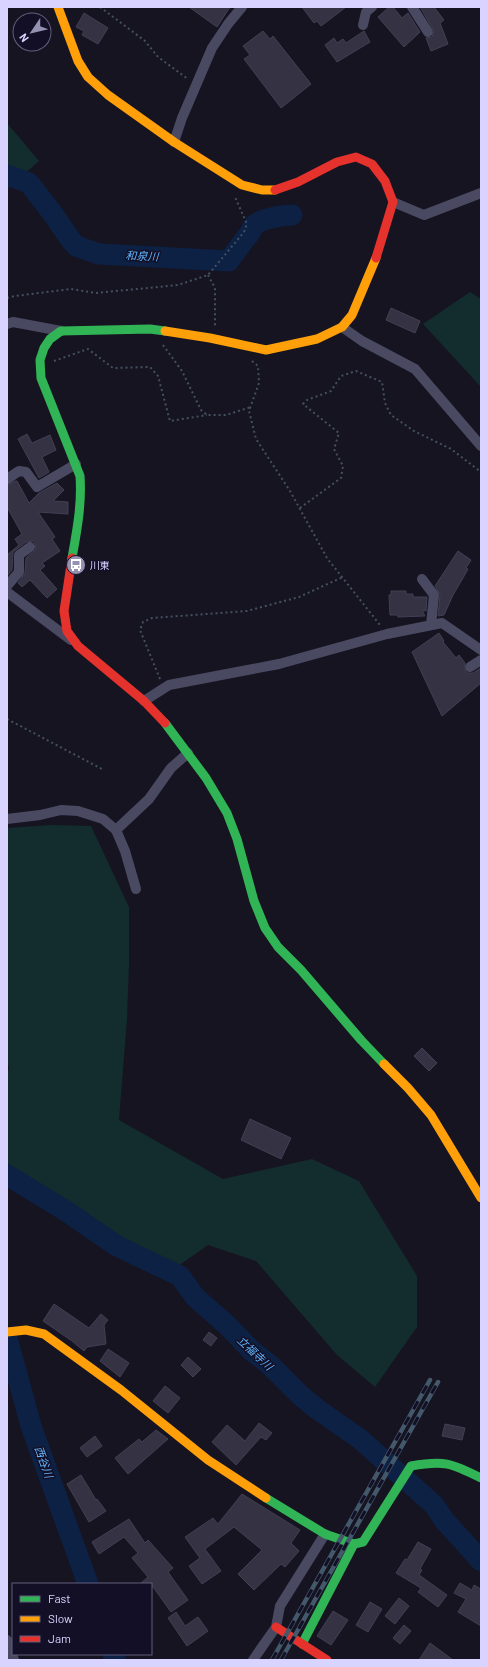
<svg xmlns="http://www.w3.org/2000/svg" width="488" height="1667" viewBox="0 0 488 1667" font-family="Barlow,'Noto Sans JP',sans-serif">
	<rect width="100%" height="100%" fill="#161421"/>
	<!-- green -->
	<g fill="#132c2d">
		<polygon points="7,123 39,161 7,189"/>
		<polygon points="470,292 481,299 481,387 423,324"/>
		<polygon points="51,825 91,826 129,907 129,965 127,1019 119,1120 223,1179 312,1159 359,1181 417,1276 417,1327 375,1387 337,1355 256,1261 208,1245 171,1271 116,1239 7,1163 7,1078 9,1067 7,1063 7,828"/>
	</g>
	<g fill="none" stroke-linecap="round" stroke-linejoin="round">
		<!-- river -->
		<g stroke="#0d2144" stroke-width="21">
			<path d="M7 175 29 183 53 214 70 239 76 246 99 254 229 261C235 252 242 243 249 234 252 230 252 226 256 224 261 219 284 215 292 215"/>
			<polyline points="7,1175 66,1211 117,1246 180,1276 195,1297 228,1326 251,1350 271,1366 301,1396 317,1409 360,1439 434,1505 444,1520 481,1561"/>
			<polyline points="7,1338 31,1426 88,1584"/>
			<polyline points="113,1654 115,1660"/>
		</g>
	</g>
	<!-- building -->
	<g fill="#343243" stroke="#433f54">
		<polygon points="189,7 230,7 217,27"/>
		<polygon points="302,7 346,7 321,26 317,21 314,23"/>
		<polygon points="389,7 393,7 402,18 408,13 420,32 404,47 378,17"/>
		<polygon points="420,7 434,7 444,20 440,23 448,44 431,51 426,38 432,37 434,31"/>
		<polygon points="84,13 108,28 98,44 82,35 84,31 76,27"/>
		<polygon points="263,31 270,39 273,36 311,84 281,108 244,59 250,55 243,46"/>
		<polygon points="364,31 370,42 337,62 325,45 334,38 337,43 343,39 346,43"/>
		<polygon points="391,308 420,321 415,333 386,320"/>
		<polygon points="27,434 32,443 50,435 56,450 42,457 49,472 39,478 18,439"/>
		<polygon points="15,481 17,481 29,503 39,493 57,483 64,490 53,501 68,502 68,514 38,512 55,537 52,539 60,551 42,563 45,566 40,570 57,589 47,598 30,580 22,587 18,583 25,573 26,558 36,549 35,544 33,541 26,542 13,552 12,570 7,576 7,555 19,545 15,539 22,534 7,507 7,485"/>
		<polygon points="458,551 471,560 466,568 468,569 463,578 453,595 444,615 438,616 440,595 435,586"/>
		<polygon points="391,591 406,591 406,594 413,594 413,597 427,597 426,611 422,610 425,616 398,617 397,615 390,615 389,595 391,595"/>
		<polygon points="439,633 444,641 443,642 456,658 459,655 465,663 464,668 467,673 473,673 481,668 481,683 442,716 412,652"/>
		<polygon points="422,1048 437,1063 429,1071 414,1056"/>
		<polygon points="250,1119 291,1138 281,1159 241,1140"/>
		<polygon points="54,1304 89,1328 101,1314 108,1320 104,1325 106,1344 87,1347 84,1351 72,1341 43,1321"/>
		<polygon points="209,1332 217,1338 211,1346 203,1340"/>
		<polygon points="108,1349 129,1363 120,1377 100,1361"/>
		<polygon points="188,1357 201,1369 193,1377 181,1365"/>
		<polygon points="165,1386 180,1398 168,1413 153,1401"/>
		<polygon points="259,1423 272,1433 266,1440 261,1437 236,1465 212,1442 227,1425 245,1441"/>
		<polygon points="445,1424 465,1428 462,1440 442,1436"/>
		<polygon points="156,1430 168,1439 128,1474 115,1458 139,1439 142,1442"/>
		<polygon points="95,1436 102,1446 87,1457 80,1448"/>
		<polygon points="81,1475 96,1500 97,1499 106,1511 89,1522 67,1484"/>
		<polygon points="242,1494 300,1530 291,1543 299,1551 285,1567 281,1564 254,1590 238,1574 262,1550 234,1527 205,1549 221,1571 202,1584 189,1566 200,1558 185,1537 213,1518 218,1524"/>
		<polygon points="129,1519 145,1543 148,1540 173,1568 168,1572 188,1600 171,1612 151,1584 140,1584 148,1577 132,1558 138,1553 124,1537 99,1554 92,1542"/>
		<polygon points="418,1542 431,1549 420,1569 422,1570 419,1575 447,1595 438,1607 418,1592 421,1588 396,1573 405,1559 407,1560"/>
		<polygon points="460,1583 472,1590 474,1585 481,1589 481,1626 458,1612 466,1599 454,1593"/>
		<polygon points="399,1598 409,1606 395,1624 385,1616"/>
		<polygon points="370,1602 382,1609 368,1632 356,1625"/>
		<polygon points="333,1611 348,1620 331,1645 317,1636"/>
		<polygon points="176,1612 185,1626 198,1617 208,1631 187,1646 168,1618"/>
		<polygon points="404,1625 411,1631 400,1644 393,1638"/>
		<polygon points="430,1643 453,1660 419,1660"/>
	</g>
	<g fill="none" stroke-linecap="round" stroke-linejoin="round">
		<!-- path -->
		<g stroke="#44505f" stroke-width="2" stroke-dasharray="2 3" stroke-linecap="butt">
			<polyline points="100,7 145,41 158,57 188,79"/>
			<polyline points="208,275 215,288 215,326"/>
			<polyline points="7,298 15,296 71,289 96,293 178,285 208,275 244,232 247,224 235,197"/>
			<polyline points="163,345 182,371 201,410 207,415 226,415 251,407"/>
			<polyline points="54,361 88,349 113,368 150,367 158,376 170,421 207,415"/>
			<polyline points="252,361 258,366 259,383 249,411 256,439 290,491 327,558 380,625"/>
			<polyline points="300,508 341,478 343,466 334,449 339,433 303,404 307,400 331,391 341,376 356,371 382,382 385,403 391,415 414,431 451,449 481,472"/>
			<polyline points="160,679 140,630 143,622 152,618 247,611 299,597 343,577"/>
			<polyline points="7,719 102,769"/>
		</g>
		<!-- street -->
		<g stroke="#4a4962" stroke-width="10">
			<polyline points="412,7 428,32"/>
			<polyline points="363,25 366,12 372,7"/>
			<polyline points="174,142 182,118 212,48 228,24 242,7"/>
			<polyline points="393,202 424,215 481,193"/>
			<polyline points="7,324 13,322 61,331"/>
			<polyline points="342,327 362,341 415,369 481,446"/>
			<polyline points="7,479 19,471 26,472 37,487 76,464"/>
			<polyline points="422,579 434,595 431,625"/>
			<polyline points="7,586 19,572 19,555 30,547"/>
			<polyline points="7,592 71,640"/>
			<polyline points="470,667 481,660"/>
			<polyline points="144,701 169,685 279,664 387,634 442,623 481,650"/>
			<polyline points="7,819 40,815 61,810 78,811 103,819 116,830 149,799 171,768 188,753"/>
			<polyline points="116,830 125,851 136,889"/>
			<polyline points="7,1640 14,1660"/>
			<polyline points="253,1660 276,1627 280,1606 325,1534"/>
		</g>
		<!-- fast -->
		<g stroke="#30b455" stroke-width="9">
			<path d="M72 558C77 530 82 504 80 476L41 378 40 360 44 348 50 339 61 331 150 329 165 331"/>
			<polyline points="165,723 206,778 227,813 237,839 254,901 265,928 278,947 301,970 361,1040 384,1064"/>
			<path d="M266 1498 325 1534 354 1544 363 1542 411 1466C444 1460 451 1463 481 1478"/>
			<polyline points="302,1644 354,1544"/>
		</g>
		<!-- slow -->
		<g stroke="#ff9f0a" stroke-width="9">
			<polyline points="58,7 78,61 88,77 108,95 174,142 242,185 262,190 275,190"/>
			<polyline points="165,331 210,338 266,350 317,339 342,327 352,315 376,258"/>
			<polyline points="384,1064 408,1088 431,1115 481,1198"/>
			<polyline points="7,1332 26,1330 44,1334 121,1390 208,1460 266,1498"/>
		</g>
		<!-- jam -->
		<g stroke="#e5322d" stroke-width="9">
			<polyline points="275,190 298,182 337,162 356,157 372,164 385,181 393,202 376,258"/>
			<polyline points="72,558 64,611 67,631 78,646 144,701 165,723"/>
			<polyline points="276,1627 327,1660"/>
		</g>
		<!-- rail casing -->
		<g stroke="#43596b" stroke-width="4.5">
			<g id="rail">
				<polyline points="272,1660 430,1380"/>
				<polyline points="281,1660 438,1382"/>
			</g>
		</g>
		<!-- rail -->
		<use href="#rail" stroke="#130f26" stroke-width="3" stroke-dasharray="9" stroke-linecap="butt"/>
	</g>
	<!-- icons -->
	<defs>
		<g id="bus-disc" transform="scale(1)"><circle r="9.5" fill="#9591b1" stroke="#130f26"/><path d="M-5-6H5V4H4V6H2V4H-2V6H-4V4H-5ZM-3.5-4V0h7V-4ZM-3.5 1.2v1.5H-2V1.2ZM2 1.2v1.5H3.5V1.2Z" fill="#fff"/></g>
	</defs>
	<g fill-rule="evenodd">
		<use href="#bus-disc" x="76" y="565"/>
	</g>
	<g text-anchor="middle" stroke-width="3" stroke-linejoin="round" paint-order="stroke">
		<!-- poi labels -->
		<g font-size="10" fill="#d9d4ff" stroke="#130f26" text-anchor="start">
			<text x="90" y="569">川東</text>
		</g>
		<!-- water labels -->
		<g font-size="11" font-style="italic" fill="#62b6ff" stroke="#130f26">
			<text transform="translate(142 256) rotate(3)" y="4">和泉川</text>
			<text transform="translate(255 1353) rotate(43)" y="4">立福寺川</text>
			<text transform="translate(44 1462) rotate(70)" y="4">西谷川</text>
		</g>
	</g>
	<!-- border -->
	<rect width="488" height="1667" fill="none" stroke="#d9d4ff" stroke-width="16"/>
	<!-- legend -->
	<rect x="12" y="1583" width="140" height="72" fill="#130f26" stroke="#625e7d"/>
	<rect x="20" y="1596" width="20" height="6" fill="#30b455" stroke="#625e7d"/>
	<text x="48" y="1603" font-size="12" fill="#d9d4ff">Fast</text>
	<rect x="20" y="1616" width="20" height="6" fill="#ff9f0a" stroke="#625e7d"/>
	<text x="48" y="1623" font-size="12" fill="#d9d4ff">Slow</text>
	<rect x="20" y="1636" width="20" height="6" fill="#e5322d" stroke="#625e7d"/>
	<text x="48" y="1643" font-size="12" fill="#d9d4ff">Jam</text>
	<!-- north arrow -->
	<g transform="translate(32 32) rotate(235)"><circle r="19" fill="#130f26" stroke="#625e7d"/>
	<path d="M0-3L7 15L0 10L-7 15Z" fill="#9591b1"/>
	<text y="-6" font-size="11" font-weight="bold" text-anchor="middle" fill="#d9d4ff">N</text>
	</g>
</svg>
